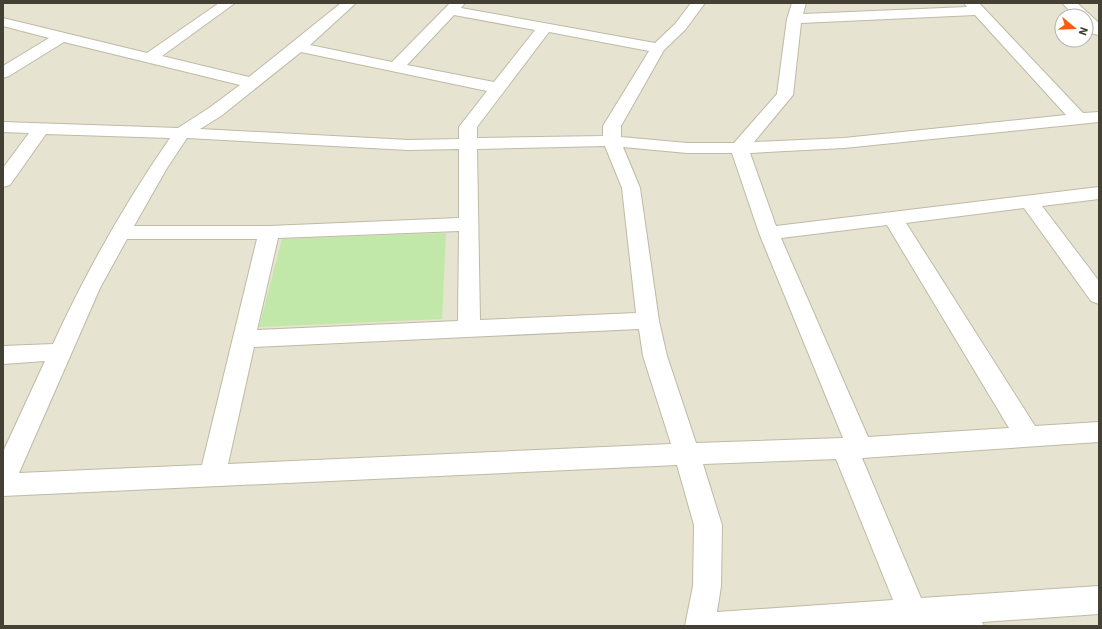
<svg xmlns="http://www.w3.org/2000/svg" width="1102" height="629" viewBox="0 0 1102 629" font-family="'IBM Plex Sans',sans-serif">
	<rect width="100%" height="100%" fill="#f2f0e3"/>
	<!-- residential -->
	<path fill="#e6e3d1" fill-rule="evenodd" d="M3 3H1099V626H3ZM1062 16H1086V40H1062Z"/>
	<!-- green -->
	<polygon fill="#c1e8a9" points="446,233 442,319 259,327 282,239"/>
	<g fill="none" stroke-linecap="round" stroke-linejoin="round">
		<!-- minor casing -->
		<g stroke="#bebaa5" stroke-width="2">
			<g id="minor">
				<path d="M219 3H235L162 56 249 77 341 3H356L310 45 392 62 450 3H465L461 8 655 43 675 24 691 3H705L685 30 664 50 621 126V137L687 143H734L777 94 787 19 792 3H806L803 14 967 7 964 3H979L1083 113 1099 112V122L844 148 750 153 776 226 1099 187V199L1042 206 1099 281V304L1091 301 1024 208 906 223 1035 426 1099 422V442L862 458 921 598 1099 586V614L982 622 984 626H685L693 586 694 525 677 465 3 496V452L45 361 3 364V346L53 344C86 272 125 203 170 138L46 134 10 185 3 187V168L29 133 3 132V122L178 128 209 108 240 85 64 42 9 76 3 78V66L49 38 3 26V18L147 53ZM454 15 535 30 494 82 407 65ZM975 15 1066 115 844 138 754 142 793 95 801 23ZM549 32 649 51 603 126V136L477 138V127ZM301 52 487 91 459 127V139L408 140 200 129 221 116ZM187 138 408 150 459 149V218L269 226H134L167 168ZM605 146 622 188 636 313 480 320 477 149ZM623 147 687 153H732L759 233 843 438 696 443 667 356 659 321 640 188ZM887 225 1009 428 868 437 781 238ZM459 231 458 321 257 330 278 238ZM127 239H257L202 465 19 473 100 288ZM639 329 643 356 671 444 228 464 254 347ZM836 459 893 600 717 612 721 586 722 525 703 464Z"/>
				<polygon points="1062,3 1077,3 1099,23 1099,35 1094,34 1086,27 1086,16 1075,16"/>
			</g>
		</g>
		<!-- minor -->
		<use href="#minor" fill="#fff" fill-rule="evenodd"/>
	</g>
	<!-- border -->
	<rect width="1102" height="629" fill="none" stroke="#444033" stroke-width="8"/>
	<!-- north arrow -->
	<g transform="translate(1074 28) rotate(109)"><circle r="19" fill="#ffffff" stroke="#b4b3ad"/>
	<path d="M0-3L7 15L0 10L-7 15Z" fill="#ff5d0d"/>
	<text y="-6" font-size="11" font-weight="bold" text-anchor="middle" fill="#444033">N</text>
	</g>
</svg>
